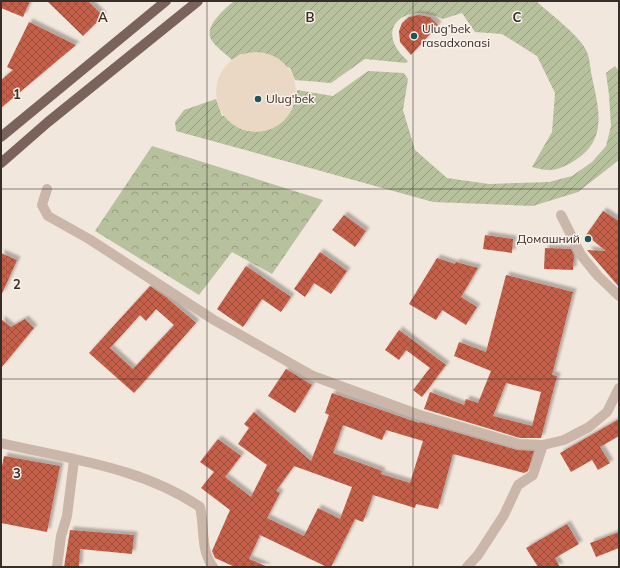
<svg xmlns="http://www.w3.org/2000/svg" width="620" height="568" viewBox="0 0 620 568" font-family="Mulish,sans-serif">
	<defs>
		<pattern id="forest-crowns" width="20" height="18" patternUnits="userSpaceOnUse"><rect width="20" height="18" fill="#b7c19d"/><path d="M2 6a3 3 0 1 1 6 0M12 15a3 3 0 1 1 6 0" fill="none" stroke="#969d80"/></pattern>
		<pattern id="garden-furrows" width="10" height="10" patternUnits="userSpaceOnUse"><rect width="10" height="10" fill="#b7c19d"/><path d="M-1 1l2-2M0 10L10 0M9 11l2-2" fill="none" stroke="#969d80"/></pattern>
		<pattern id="building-cross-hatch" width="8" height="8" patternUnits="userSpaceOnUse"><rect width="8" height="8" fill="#c46149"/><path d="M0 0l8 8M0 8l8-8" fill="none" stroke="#a0503d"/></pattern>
		<filter id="shadow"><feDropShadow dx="3.5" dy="-3.5" stdDeviation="1" flood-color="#0004"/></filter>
	</defs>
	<rect width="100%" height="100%" fill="#f2e7dd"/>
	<!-- forest -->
	<polygon fill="url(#forest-crowns)" points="152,146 323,200 272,274 232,252 199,295 95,231"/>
	<!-- garden -->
	<g fill="url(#garden-furrows)">
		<path d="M234 1H536C549 13 579 35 586 50 590 57 590 69 592 77 599 110 608 140 574 161 558 171 550 172 532 167L552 132 555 93 537 56 502 34 475 32 462 13 443 19C406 0 371 29 408 61L406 63 365 59 331 83 295 80 290 68 241 54 232 60C226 54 217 48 212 41 202 27 226 8 234 1Z"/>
		<polygon points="615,66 619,71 619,160 578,192 533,206 433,202 176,131 175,122 184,110 216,99 222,116 296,104 297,90 333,96 368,71 404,73 408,79 403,110 415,150 447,178 489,184 549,182 572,176 592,162 606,146 611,126 609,95 606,73"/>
	</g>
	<!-- plaza -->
	<circle fill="#ead8c4" cx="256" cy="92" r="40"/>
	<!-- building -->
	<g fill="url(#building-cross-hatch)" fill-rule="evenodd" filter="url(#shadow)">
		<polygon points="1,1 30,1 23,17 1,8"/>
		<polygon points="47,1 88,1 103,16 83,36"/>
		<polygon points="419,15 430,17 438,25 411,55 400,42 399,31 402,23 409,17"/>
		<polygon points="29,22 76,45 1,108 1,80 13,70 7,67"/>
		<polygon points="603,211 619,221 619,287 587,250 606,251 586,235"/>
		<polygon points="344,215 366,231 355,247 332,230"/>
		<polygon points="485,235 513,239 512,253 483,249"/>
		<polygon points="545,248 571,249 574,255 573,270 544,269"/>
		<polygon points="320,252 347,271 331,294 314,283 305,297 294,289"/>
		<polygon points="1,253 17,260 1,296"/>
		<polygon points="437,258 455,264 456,262 478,268 461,297 477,307 466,325 442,310 436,320 409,304"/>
		<polygon points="246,266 291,297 281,312 262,299 243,327 217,309"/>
		<path d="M506 275 573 292 552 375 557 376 541 438H520L424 409 430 392 464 405 466 399 478 403 491 371 454 356 459 342 486 352ZM506 383 541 392 532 426 493 416Z"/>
		<path d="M150 286 166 297 196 323 134 393 89 353ZM156 309 174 325 133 369 110 348 140 315 146 321Z"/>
		<polygon points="1,319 11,327 25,319 34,328 1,368"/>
		<polygon points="399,330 446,365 422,397 413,390 430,368 406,350 399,360 385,350"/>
		<polygon points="286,369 312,385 295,413 268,396"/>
		<path d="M332 393 419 423 420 422 517 450 534 451 528 471 524 473 453 454 438 509 416 504 415 508 373 495 363 522 355 519 331 567H327L260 535 249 559 268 567H235L215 558 212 551 230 510 201 488 214 472 200 462 218 439 241 456 225 477 251 497 267 465 238 444 249 428 244 424 254 412 311 461 329 415 325 413ZM343 425 382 440 386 430 423 441 410 483 381 474 382 471 333 453ZM294 466 352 487 340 519 318 508 304 536 267 518 280 493 276 491Z"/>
		<polygon points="619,419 619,436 600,447 610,463 598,470 592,460 571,472 560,453"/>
		<polygon points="4,456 60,466 47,532 1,523 1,471"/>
		<polygon points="567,524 579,544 555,558 560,567 538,567 526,548"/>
		<polygon points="70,530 134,535 132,554 80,549 79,567 64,567"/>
		<polygon points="619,532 619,548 596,557 590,543"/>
	</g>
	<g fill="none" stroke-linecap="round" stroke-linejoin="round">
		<!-- minor -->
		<g stroke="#cab7a9" stroke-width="10">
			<polyline points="47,189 42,205 48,216 89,239 214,320 313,376 417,414 519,444 543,445 564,440 589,427 607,412 619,388"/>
			<polyline points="561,215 581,255 598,276 619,296"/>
			<path d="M1 443C69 459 141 467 200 507 205 528 200 549 213 567"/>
			<polyline points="57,567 61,536 67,516 74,460"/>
			<polyline points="467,567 478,555 504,515 518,485 533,475 543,445"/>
		</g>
		<!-- primary -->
		<g stroke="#79635a" stroke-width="10">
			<polyline points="1,137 166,1"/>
			<polyline points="1,163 48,122 198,1"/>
		</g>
	</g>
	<!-- grid -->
	<path fill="none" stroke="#372d29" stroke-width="1" stroke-opacity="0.55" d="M207 1V567M413 1V567M1 189H619M1 379H619"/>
	<!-- markers -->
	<g fill="#1f5759" stroke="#faf2ea" stroke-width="1.5">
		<circle cx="414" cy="36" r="4"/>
		<circle cx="258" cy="99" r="4"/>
		<circle cx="588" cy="239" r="4"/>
	</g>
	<g text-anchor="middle" stroke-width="3" stroke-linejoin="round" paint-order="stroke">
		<!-- poi labels -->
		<g font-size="12" fill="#372d29" stroke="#faf2ea" text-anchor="start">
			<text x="422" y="33">Ulug’bek<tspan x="422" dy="14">rasadxonasi</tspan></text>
			<text x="266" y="103">Ulug'bek</text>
			<text x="580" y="243" text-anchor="end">Домашний</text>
		</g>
	</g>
	<g font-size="13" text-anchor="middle" font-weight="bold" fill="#372d29" stroke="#faf2ea" stroke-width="3" stroke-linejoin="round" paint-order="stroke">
		<text x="103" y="22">A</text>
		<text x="310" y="22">B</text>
		<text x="517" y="22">C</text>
		<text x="17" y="99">1</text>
		<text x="17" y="289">2</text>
		<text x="17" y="478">3</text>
	</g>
	<!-- border -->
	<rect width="620" height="568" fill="none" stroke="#372d29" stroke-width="4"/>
</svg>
